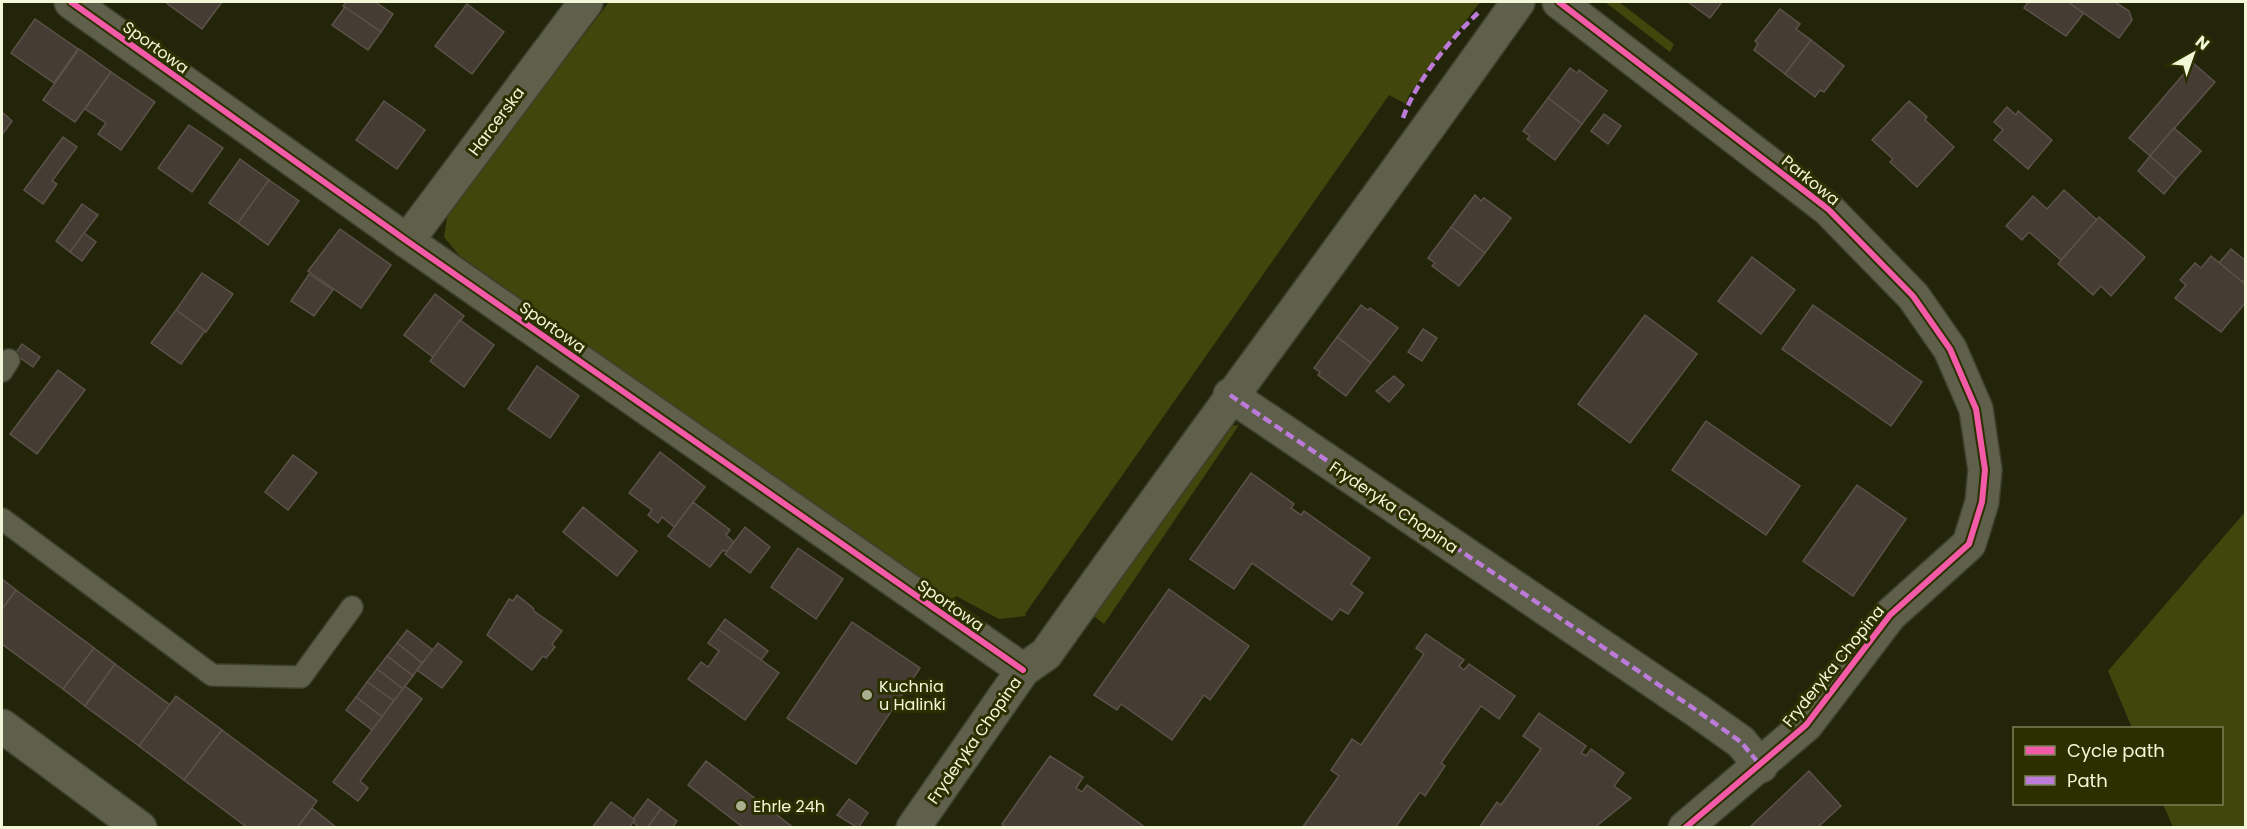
<svg xmlns="http://www.w3.org/2000/svg" width="2247" height="829" viewBox="0 0 2247 829" font-family="Poppins,sans-serif">
	<rect width="100%" height="100%" fill="#23250b"/>
	<!-- green -->
	<g fill="#40460c">
		<polygon points="609,2 1480,2 1409,95 1406,104 1389,95 1025,614 1026,616 999,619 956,596 949,604 459,255 444,237 447,218 455,204"/>
		<polygon points="1605,2 1619,2 1674,44 1670,52"/>
		<polygon points="1239,425 1104,624 1095,617 1093,598 1225,427"/>
		<polygon points="2245,512 2245,827 2173,827 2163,804 2222,804 2222,728 2132,728 2108,671"/>
	</g>
	<!-- building -->
	<g fill="#453c34" stroke="#5c524a" stroke-width="1.5">
		<polygon points="165,2 222,2 202,29"/>
		<polygon points="346,2 375,2 393,14 381,32 343,6"/>
		<polygon points="1688,2 1722,2 1710,18"/>
		<polygon points="2028,2 2068,2 2084,13 2066,36 2024,8"/>
		<polygon points="2068,2 2115,2 2129,11 2132,20 2119,38"/>
		<polygon points="467,4 504,32 472,74 435,46"/>
		<polygon points="345,7 381,32 368,50 332,25"/>
		<polygon points="1780,9 1800,24 1796,29 1811,40 1785,74 1754,50 1758,44 1755,41"/>
		<polygon points="35,19 78,49 54,83 11,53"/>
		<polygon points="1811,40 1844,66 1824,92 1820,90 1815,97 1785,74"/>
		<polygon points="79,49 111,72 75,122 43,100"/>
		<polygon points="2193,63 2215,82 2150,156 2129,138"/>
		<polygon points="1570,68 1577,73 1579,70 1607,91 1582,124 1548,98"/>
		<polygon points="111,72 155,102 121,150 98,134 106,123 85,109"/>
		<polygon points="1548,98 1582,124 1555,160 1527,139 1530,136 1523,131"/>
		<polygon points="384,101 425,130 397,169 356,140"/>
		<polygon points="1909,101 1927,117 1925,120 1954,147 1917,187 1890,162 1893,159 1872,140"/>
		<polygon points="2007,107 2016,115 2018,111 2052,140 2028,169 1994,140 2003,130 1994,122"/>
		<polygon points="2,112 12,121 2,135"/>
		<polygon points="1604,114 1621,126 1608,144 1591,131"/>
		<polygon points="189,125 223,148 192,192 158,168"/>
		<polygon points="2174,128 2201,151 2176,179 2150,156"/>
		<polygon points="63,137 77,147 52,181 57,184 43,204 24,190"/>
		<polygon points="2150,156 2176,179 2164,194 2138,171"/>
		<polygon points="240,159 269,180 238,223 209,203"/>
		<polygon points="269,180 299,201 268,245 238,223"/>
		<polygon points="2064,190 2097,220 2061,260 2029,232 2022,240 2006,226 2033,196 2047,209"/>
		<polygon points="1475,195 1481,201 1484,198 1511,218 1485,253 1451,227"/>
		<polygon points="82,204 98,215 70,252 56,241"/>
		<polygon points="2099,217 2145,257 2111,296 2101,286 2093,295 2058,264"/>
		<polygon points="1451,227 1485,253 1459,286 1432,266 1435,263 1428,258"/>
		<polygon points="340,229 391,265 361,308 308,271"/>
		<polygon points="84,233 96,242 82,261 70,252"/>
		<polygon points="2231,249 2246,261 2246,278 2242,282 2219,263"/>
		<polygon points="2211,256 2246,285 2246,302 2221,332 2175,298 2186,285 2180,280 2195,263 2201,268"/>
		<polygon points="1752,257 1795,290 1761,334 1718,301"/>
		<polygon points="202,273 233,294 206,332 176,310"/>
		<polygon points="309,274 333,290 314,316 291,301"/>
		<polygon points="435,294 464,316 433,357 404,335"/>
		<polygon points="1361,305 1368,310 1370,308 1398,328 1371,363 1337,337"/>
		<polygon points="1813,305 1922,382 1891,426 1782,349"/>
		<polygon points="176,310 205,331 181,364 151,343"/>
		<polygon points="1645,315 1697,354 1630,443 1578,404"/>
		<polygon points="460,320 494,345 464,387 430,361"/>
		<polygon points="1423,329 1437,338 1422,361 1408,352"/>
		<polygon points="1337,337 1371,363 1346,396 1318,375 1320,372 1314,368"/>
		<polygon points="22,344 40,357 33,367 15,354"/>
		<polygon points="537,366 579,396 550,438 508,409"/>
		<polygon points="58,370 85,390 37,454 10,434"/>
		<polygon points="1394,376 1404,385 1389,402 1376,391"/>
		<polygon points="1706,421 1800,486 1766,535 1672,470"/>
		<polygon points="660,452 705,487 674,527 662,517 658,523 648,515 652,510 629,493"/>
		<polygon points="293,455 317,473 288,510 265,492"/>
		<polygon points="1251,473 1294,504 1291,508 1301,515 1304,511 1370,558 1351,584 1363,593 1348,614 1340,609 1332,620 1252,563 1234,589 1190,559"/>
		<polygon points="1857,485 1906,519 1853,596 1803,561"/>
		<polygon points="693,502 730,530 726,535 734,542 727,552 723,550 710,567 668,536"/>
		<polygon points="583,507 637,551 617,576 563,532"/>
		<polygon points="745,527 770,547 750,573 725,554"/>
		<polygon points="798,548 843,579 816,619 771,587"/>
		<polygon points="2,579 16,590 2,609"/>
		<polygon points="1169,589 1249,646 1210,700 1204,695 1172,740 1121,704 1117,710 1094,695"/>
		<polygon points="16,590 94,648 63,689 2,644 2,609"/>
		<polygon points="517,595 533,608 534,611 562,631 552,644 555,647 546,658 543,656 532,670 487,635 509,599 513,601"/>
		<polygon points="725,619 768,651 761,660 718,629"/>
		<polygon points="852,622 920,668 856,764 787,718"/>
		<polygon points="718,629 779,673 745,720 688,679 701,662 708,667 719,651 708,643"/>
		<polygon points="407,630 433,650 422,663 397,643"/>
		<polygon points="1426,634 1464,660 1459,666 1464,670 1469,664 1515,696 1499,719 1481,706 1441,763 1445,766 1425,796 1420,792 1395,828 1302,828 1339,776 1331,770 1352,739 1361,745 1424,654 1416,648"/>
		<polygon points="397,643 422,663 413,676 387,656"/>
		<polygon points="438,643 462,662 442,688 417,670"/>
		<polygon points="94,648 115,664 85,706 63,689"/>
		<polygon points="387,656 413,676 403,689 377,669"/>
		<polygon points="115,664 170,705 139,746 85,706"/>
		<polygon points="377,669 403,689 394,701 367,682"/>
		<polygon points="367,682 394,701 382,717 356,697"/>
		<polygon points="405,686 422,699 360,781 368,788 358,801 333,782"/>
		<polygon points="176,696 222,730 184,780 139,746"/>
		<polygon points="356,697 382,717 372,730 346,710"/>
		<polygon points="1539,713 1586,746 1581,753 1586,756 1591,749 1624,773 1614,786 1631,798 1594,828 1479,828 1497,802 1501,805 1541,749 1523,736"/>
		<polygon points="222,730 317,801 297,828 248,828 184,780"/>
		<polygon points="1050,756 1083,777 1076,788 1082,792 1087,785 1146,828 1007,828 1002,824"/>
		<polygon points="706,761 794,828 744,828 688,785"/>
		<polygon points="1809,771 1841,806 1817,828 1749,828"/>
		<polygon points="648,799 661,809 647,828 640,828 633,822 633,819"/>
		<polygon points="849,799 868,813 858,828 837,815"/>
		<polygon points="611,802 635,820 633,822 629,828 592,828"/>
		<polygon points="312,808 337,828 297,828"/>
		<polygon points="661,809 677,821 672,828 647,828"/>
	</g>
	<g fill="none" stroke-linecap="round" stroke-linejoin="round">
		<!-- service casing -->
		<g stroke="#3e412e" stroke-width="24">
			<g id="service">
				<polyline points="2,371 9,360"/>
				<polyline points="2,519 212,675 301,677 352,607"/>
			</g>
		</g>
		<!-- minor casing -->
		<g stroke="#3e412e" stroke-width="36">
			<g id="minor">
				<polyline points="71,2 407,241 1023,670"/>
				<polyline points="1559,2 1828,209 1913,296 1950,349 1976,409 1985,470 1982,502 1969,544 1890,615 1806,725 1685,828"/>
				<polyline points="407,241 586,2"/>
				<polyline points="1230,395 1696,710 1741,742 1761,766"/>
				<polyline points="2,726 140,828"/>
				<path d="M913 828 1023 670 1046 654C1201 435 1363 221 1518 2"/>
			</g>
		</g>
		<!-- service -->
		<use href="#service" stroke="#5e604b" stroke-width="21"/>
		<!-- minor -->
		<use href="#minor" stroke="#5e604b" stroke-width="33"/>
		<!-- quiet -->
		<g stroke="#bd7bd9" stroke-width="4.5" stroke-dasharray="9 4.5" stroke-linecap="butt">
			<path d="M1403 118C1415 83 1450 39 1478 13"/>
			<polyline points="1230,395 1696,710 1741,742 1761,766"/>
		</g>
		<!-- cycleway casing -->
		<g stroke="#2c3000" stroke-width="10">
			<g id="cycleway">
				<polyline points="71,2 407,241 1023,670"/>
				<polyline points="1559,2 1828,209 1913,296 1950,349 1976,409 1985,470 1982,502 1969,544 1890,615 1806,725 1685,828"/>
			</g>
		</g>
		<!-- cycleway -->
		<use href="#cycleway" stroke="#f35aa7" stroke-width="6"/>
	</g>
	<!-- markers -->
	<g fill="#aaae90" stroke="#2c3000" stroke-width="2">
		<circle cx="867" cy="695" r="6"/>
		<circle cx="741" cy="806" r="6"/>
	</g>
	<g text-anchor="middle" stroke-width="6" stroke-linejoin="round" paint-order="stroke">
		<!-- street labels -->
		<g font-size="16" fill="#f2f7d8" stroke="#2c3000">
			<text transform="translate(156 47) rotate(36)" y="6">Sportowa</text>
			<text transform="translate(496 121) rotate(-53)" y="6">Harcerska</text>
			<text transform="translate(1811 180) rotate(39)" y="6">Parkowa</text>
			<text transform="translate(553 327) rotate(35)" y="6">Sportowa</text>
			<text transform="translate(1394 507) rotate(34)" y="6">Fryderyka Chopina</text>
			<text transform="translate(951 605) rotate(35)" y="6">Sportowa</text>
			<text transform="translate(1833 666) rotate(-51)" y="6">Fryderyka Chopina</text>
			<text transform="translate(974 740) rotate(-55)" y="6">Fryderyka Chopina</text>
		</g>
		<!-- poi labels -->
		<g font-size="16" fill="#f2f7d8" stroke="#2c3000" text-anchor="start">
			<text x="879" y="692">Kuchnia<tspan x="879" dy="18">u Halinki</tspan></text>
			<text x="753" y="812">Ehrle 24h</text>
		</g>
	</g>
	<!-- border -->
	<rect width="2247" height="829" fill="none" stroke="#f2f7d8" stroke-width="6"/>
	<!-- legend -->
	<rect x="2013" y="727" width="210" height="78" fill="#2c3000" stroke="#7b8056" stroke-width="1.5"/>
	<rect x="2025" y="746" width="30" height="9" fill="#f35aa7" stroke="#7b8056" stroke-width="1.5"/>
	<text x="2067" y="757" font-size="18" fill="#f2f7d8">Cycle path</text>
	<rect x="2025" y="776" width="30" height="9" fill="#bd7bd9" stroke="#7b8056" stroke-width="1.5"/>
	<text x="2067" y="787" font-size="18" fill="#f2f7d8">Path</text>
	<!-- north arrow -->
	<g transform="translate(2193 54) rotate(40)" stroke="#2c3000" stroke-width="4.5" paint-order="stroke">
	<path d="M0-4.5L10 22L0 15L-10 22Z" fill="#f2f7d8"/>
	<text y="-9" font-size="16" font-weight="bold" text-anchor="middle" fill="#f2f7d8">N</text>
	</g>
</svg>
